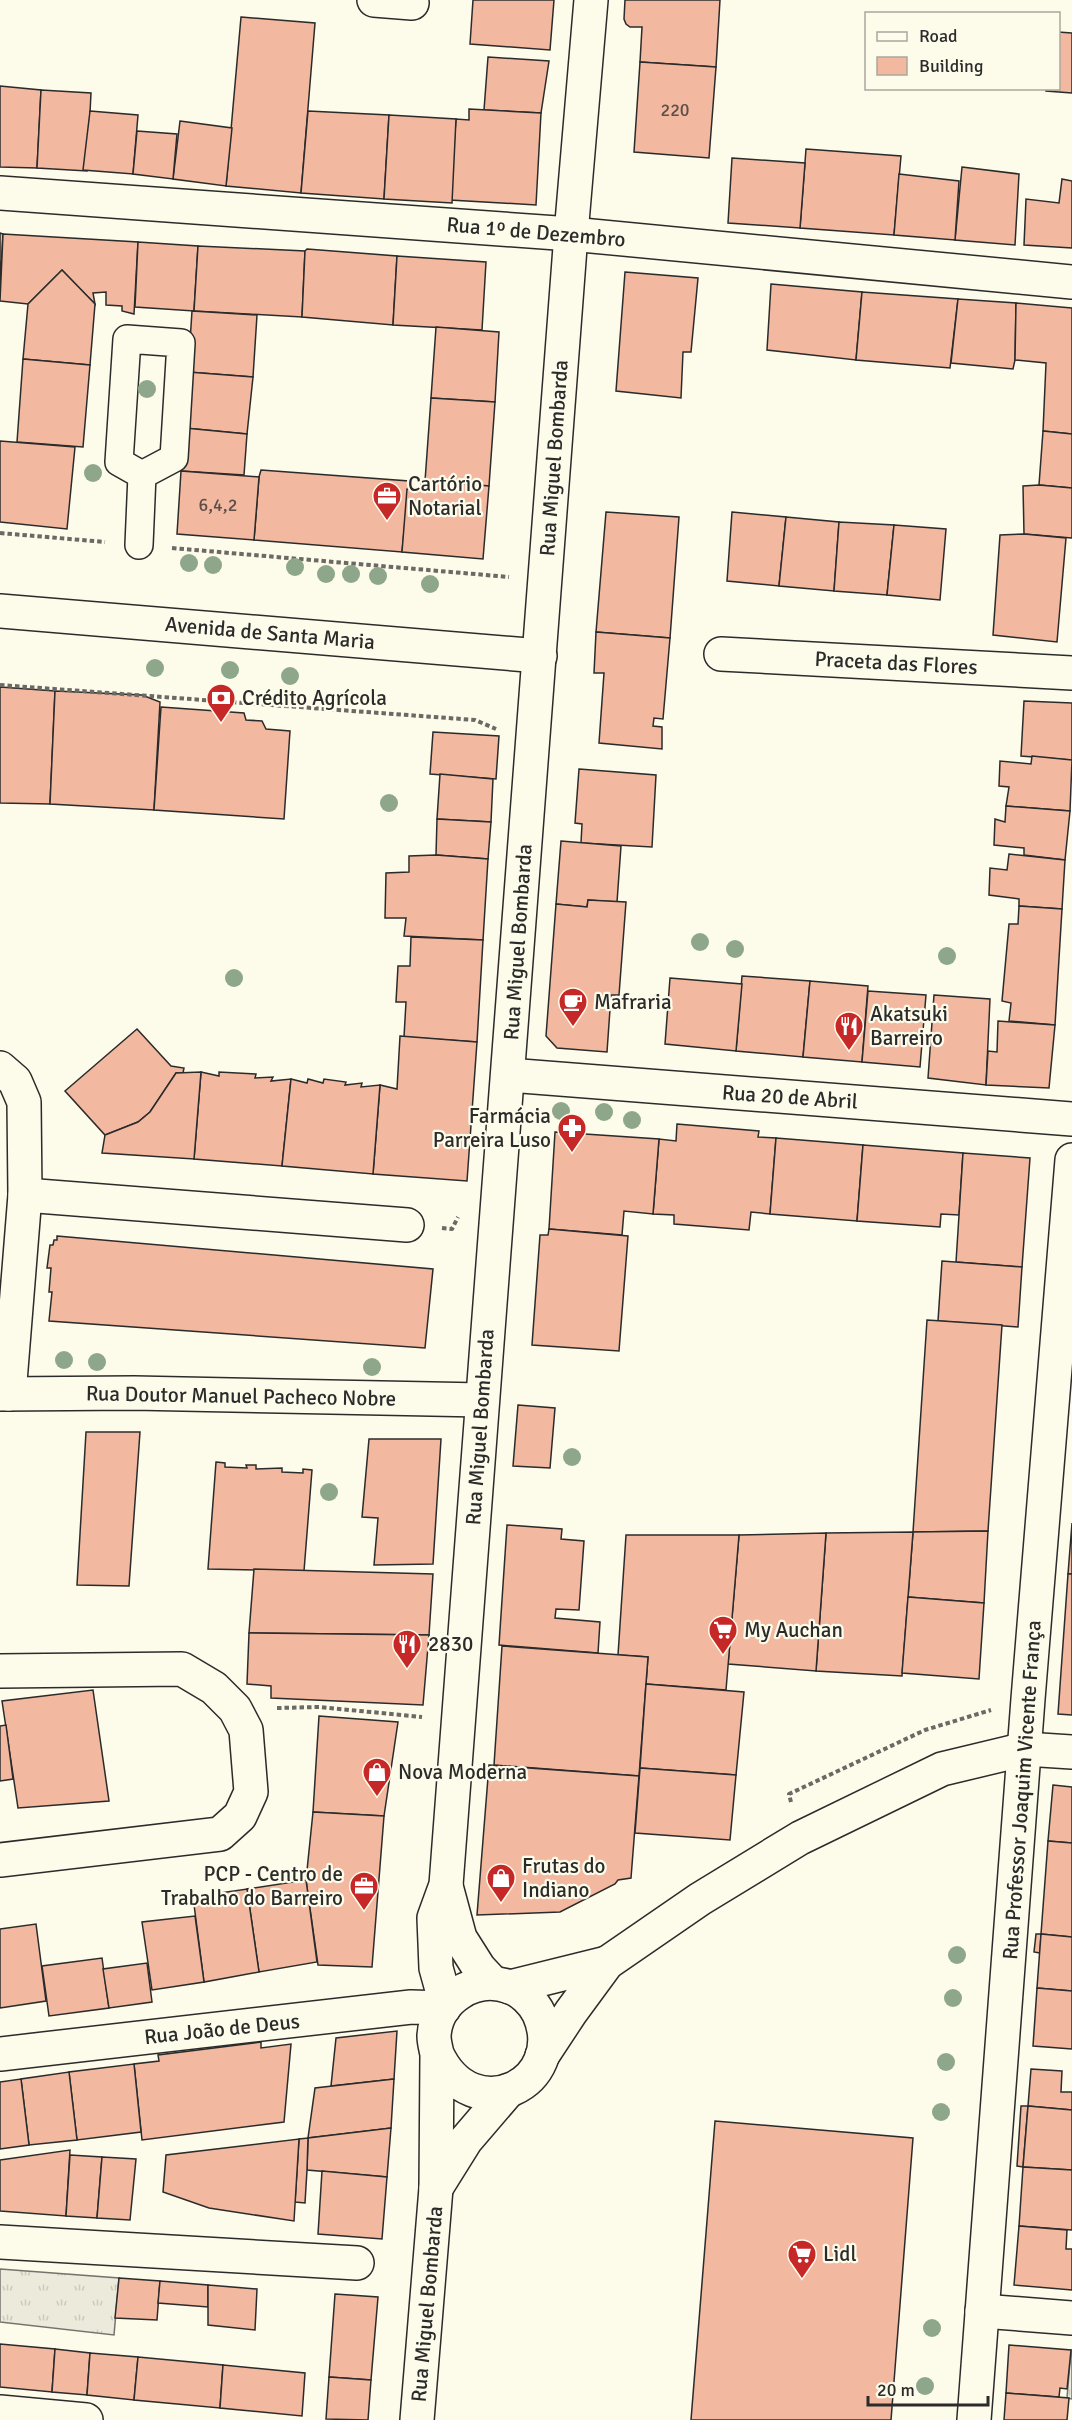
<svg xmlns="http://www.w3.org/2000/svg" width="1072" height="2420" viewBox="0 0 1072 2420" font-family="Signika,sans-serif">
	<defs>
		<pattern id="grass-tufts" width="24" height="20" patternUnits="userSpaceOnUse" patternTransform="scale(1.5)"><rect width="24" height="20" fill="#ecebdb"/><path d="M3 7l-1-3M5 7V3M7 7l1-3M15 17l-1-3M17 17v-4M19 17l1-3" fill="none" stroke="#cbcabc"/></pattern>
	</defs>
	<rect width="100%" height="100%" fill="#fdfbea"/>
	<!-- grass -->
	<g fill="url(#grass-tufts)" stroke="#74746e" stroke-width="1.5">
		<polygon points="0,2269 119,2278 114,2335 0,2322"/>
		<polygon points="1071,2350 1072,2350 1072,2399 1067,2398"/>
	</g>
	<!-- building -->
	<g fill="#f2b8a0" stroke="#2b2b2b" stroke-width="1.5">
		<polygon points="473,0 554,0 550,50 470,44"/>
		<polygon points="625,0 720,0 716,67 640,62 642,27 630,27 626,24 624,19"/>
		<polygon points="241,17 315,23 301,193 226,186"/>
		<polygon points="1058,32 1072,33 1072,93 1046,91 1046,88 1058,88"/>
		<polygon points="488,57 549,61 541,113 484,110"/>
		<polygon points="640,62 716,67 709,158 634,152"/>
		<polygon points="0,86 41,90 37,168 0,167"/>
		<polygon points="41,90 91,93 87,171 37,168"/>
		<polygon points="469,109 541,113 536,205 450,200 456,119 469,120"/>
		<polygon points="90,111 138,115 133,174 83,170"/>
		<polygon points="308,111 389,115 384,199 301,193"/>
		<polygon points="389,115 456,119 452,203 384,199"/>
		<polygon points="180,121 232,128 226,186 173,179"/>
		<polygon points="137,131 177,134 173,179 133,174"/>
		<polygon points="806,149 901,156 894,235 800,228"/>
		<polygon points="732,158 805,163 800,228 728,223"/>
		<polygon points="962,167 1019,174 1015,245 955,240"/>
		<polygon points="899,174 959,181 955,240 894,235"/>
		<polygon points="1062,179 1072,181 1072,248 1024,245 1026,199 1059,203"/>
		<polygon points="0,233 3,234 0,292"/>
		<polygon points="3,234 138,242 134,314 122,311 122,306 106,305 106,292 93,293 95,304 62,270 28,304 0,301"/>
		<polygon points="138,242 198,246 194,311 135,307"/>
		<polygon points="198,246 305,251 302,317 194,311"/>
		<polygon points="307,249 397,256 393,325 302,317 305,251"/>
		<polygon points="397,256 486,262 482,330 393,325"/>
		<polygon points="62,270 95,304 90,365 23,359 28,304"/>
		<polygon points="625,272 698,278 691,352 683,352 681,398 616,391"/>
		<polygon points="771,284 862,292 856,360 767,350"/>
		<polygon points="862,292 958,299 950,368 856,360"/>
		<polygon points="958,299 1016,303 1015,360 1013,369 951,363"/>
		<polygon points="1016,303 1072,308 1072,434 1043,431 1046,363 1015,360"/>
		<polygon points="192,311 257,315 253,377 188,372"/>
		<polygon points="436,327 499,332 495,402 431,398"/>
		<polygon points="23,359 90,365 83,447 17,442"/>
		<polygon points="188,372 253,377 247,434 185,428"/>
		<polygon points="431,398 495,402 489,486 425,481"/>
		<polygon points="185,428 247,434 244,475 181,471"/>
		<polygon points="1043,431 1072,434 1072,488 1039,485"/>
		<polygon points="0,441 75,447 67,529 0,522"/>
		<polygon points="261,470 409,481 402,552 254,540 259,477"/>
		<polygon points="181,471 259,477 254,540 177,534"/>
		<polygon points="421,480 489,486 483,559 402,552 407,489 421,490"/>
		<polygon points="1039,485 1072,488 1072,538 1024,534 1023,486"/>
		<polygon points="606,512 679,517 670,638 596,632"/>
		<polygon points="732,512 786,517 779,586 727,581"/>
		<polygon points="786,517 839,522 834,591 779,586"/>
		<polygon points="839,522 894,525 887,595 834,591"/>
		<polygon points="894,525 946,529 940,600 887,595"/>
		<polygon points="1024,534 1066,538 1057,642 993,635 1000,535"/>
		<polygon points="596,632 670,638 663,719 654,718 653,726 662,727 662,749 599,743 604,673 594,673"/>
		<polygon points="0,687 55,691 50,804 0,803"/>
		<polygon points="55,691 142,695 160,702 154,810 50,804"/>
		<polygon points="1024,701 1072,703 1072,760 1021,756"/>
		<polygon points="161,707 244,713 246,720 262,721 266,729 290,731 284,819 154,810"/>
		<polygon points="433,732 499,736 496,779 430,774"/>
		<polygon points="1032,756 1072,760 1070,811 1006,806 1009,787 999,786 1000,761 1031,764"/>
		<polygon points="579,769 656,775 652,847 581,843 582,824 575,823"/>
		<polygon points="440,774 493,779 491,822 437,819"/>
		<polygon points="1006,806 1070,811 1065,860 1024,855 1024,848 994,845 995,819 1005,822"/>
		<polygon points="437,819 491,822 488,859 436,855"/>
		<polygon points="561,841 621,846 617,902 588,900 587,907 556,904"/>
		<polygon points="1009,854 1065,860 1062,909 1019,906 1019,899 989,895 990,868 1007,870"/>
		<polygon points="436,855 488,859 483,940 404,936 406,918 385,918 386,873 409,872 409,856"/>
		<polygon points="588,900 626,902 619,995 611,995 607,1052 557,1048 546,1036 556,904 587,907"/>
		<polygon points="1019,906 1062,909 1055,1025 1009,1021 1011,1003 1002,1001 1009,924 1018,924"/>
		<polygon points="411,937 483,940 477,1042 404,1037 406,1002 396,1002 398,966 410,966"/>
		<polygon points="742,976 810,981 803,1057 736,1051"/>
		<polygon points="670,978 742,984 736,1051 665,1044"/>
		<polygon points="810,981 868,986 862,1062 803,1057"/>
		<polygon points="868,991 926,995 920,1067 862,1062"/>
		<polygon points="934,995 990,999 986,1085 928,1078"/>
		<polygon points="998,1021 1055,1025 1049,1088 986,1085 988,1051 997,1052"/>
		<polygon points="137,1029 171,1066 184,1068 183,1073 176,1073 150,1112 138,1122 105,1135 65,1091"/>
		<polygon points="400,1036 477,1042 467,1181 373,1174 380,1085 397,1089"/>
		<polygon points="201,1072 219,1076 219,1072 256,1074 255,1078 273,1077 271,1081 291,1079 282,1166 194,1159"/>
		<polygon points="201,1072 194,1159 102,1153 105,1135 138,1122 150,1112 176,1073"/>
		<polygon points="291,1079 307,1083 308,1079 323,1083 324,1079 346,1082 345,1085 362,1083 361,1087 380,1085 373,1174 282,1166"/>
		<polygon points="677,1124 759,1131 758,1137 776,1138 770,1214 751,1212 749,1230 674,1224 674,1215 653,1214 659,1139 676,1141"/>
		<polygon points="555,1132 659,1139 653,1214 624,1211 622,1235 549,1229"/>
		<polygon points="776,1138 863,1145 857,1221 770,1214"/>
		<polygon points="863,1145 963,1153 959,1215 941,1214 940,1227 857,1221"/>
		<polygon points="963,1153 1030,1158 1022,1267 956,1262"/>
		<polygon points="549,1229 628,1236 619,1351 532,1345 540,1235 548,1235"/>
		<polygon points="57,1236 433,1269 425,1348 49,1321 52,1292 49,1292 51,1268 47,1268 50,1245 53,1245 54,1240 57,1240"/>
		<polygon points="942,1261 1022,1267 1018,1327 938,1321"/>
		<polygon points="927,1320 1002,1325 988,1531 913,1532"/>
		<polygon points="518,1405 555,1408 550,1468 513,1466"/>
		<polygon points="86,1432 140,1432 129,1586 77,1585"/>
		<polygon points="369,1439 441,1439 433,1564 374,1565 378,1518 362,1517"/>
		<polygon points="216,1462 225,1463 225,1467 247,1468 246,1465 256,1465 256,1469 282,1468 282,1472 303,1473 303,1469 312,1470 304,1571 208,1569"/>
		<polygon points="1072,1523 1072,1574 1068,1574"/>
		<polygon points="507,1525 562,1529 561,1539 584,1541 579,1610 556,1609 555,1618 600,1622 598,1653 499,1645"/>
		<polygon points="988,1531 984,1603 908,1597 913,1532"/>
		<polygon points="913,1532 902,1676 816,1671 826,1533"/>
		<polygon points="826,1533 816,1671 728,1664 739,1535"/>
		<polygon points="626,1535 739,1535 726,1690 646,1684 648,1657 618,1655"/>
		<polygon points="254,1569 433,1574 429,1635 249,1633"/>
		<polygon points="1068,1574 1072,1574 1072,1715 1058,1714"/>
		<polygon points="908,1597 984,1603 979,1679 902,1673"/>
		<polygon points="249,1633 429,1635 423,1705 271,1698 271,1686 247,1684"/>
		<polygon points="502,1646 648,1657 639,1776 494,1765"/>
		<polygon points="646,1684 744,1692 736,1775 640,1768"/>
		<polygon points="93,1690 109,1801 18,1808 2,1701"/>
		<polygon points="319,1716 398,1722 384,1816 313,1812"/>
		<polygon points="6,1725 13,1779 0,1781 0,1726"/>
		<polygon points="489,1765 639,1776 631,1878 618,1880 615,1884 560,1912 477,1915"/>
		<polygon points="640,1768 736,1775 730,1840 635,1833"/>
		<polygon points="1053,1785 1072,1787 1072,1843 1048,1841"/>
		<polygon points="313,1812 384,1816 372,1967 318,1965 306,1880"/>
		<polygon points="1048,1841 1072,1843 1072,1937 1041,1934"/>
		<polygon points="306,1880 317,1962 259,1972 247,1889"/>
		<polygon points="247,1889 259,1972 204,1982 193,1897"/>
		<polygon points="195,1916 204,1982 152,1990 142,1922"/>
		<polygon points="36,1924 46,2001 0,2008 0,1929"/>
		<polygon points="1036,1934 1041,1934 1040,1953 1034,1952"/>
		<polygon points="1041,1934 1072,1937 1072,1991 1037,1988"/>
		<polygon points="102,1958 109,2008 49,2016 42,1966"/>
		<polygon points="147,1963 152,2002 109,2008 103,1969"/>
		<polygon points="1037,1988 1072,1991 1072,2049 1033,2046"/>
		<polygon points="397,2031 394,2079 331,2086 336,2038"/>
		<polygon points="261,2042 261,2048 291,2044 284,2122 142,2140 134,2064 159,2061 158,2055"/>
		<polygon points="134,2064 141,2132 77,2140 69,2072"/>
		<polygon points="1031,2069 1062,2071 1061,2092 1072,2092 1072,2110 1028,2106"/>
		<polygon points="69,2072 77,2140 29,2145 21,2079"/>
		<polygon points="21,2079 29,2145 0,2149 0,2082"/>
		<polygon points="394,2079 391,2128 308,2138 315,2088"/>
		<polygon points="1021,2106 1028,2106 1023,2167 1017,2166"/>
		<polygon points="1028,2106 1072,2110 1072,2170 1023,2167"/>
		<polygon points="715,2121 913,2138 891,2420 691,2420"/>
		<polygon points="391,2128 387,2177 307,2170 308,2138"/>
		<polygon points="308,2138 307,2170 305,2203 295,2202 299,2139"/>
		<polygon points="299,2139 294,2221 209,2208 163,2192 166,2155"/>
		<polygon points="70,2150 66,2216 0,2211 0,2160"/>
		<polygon points="70,2155 102,2157 97,2218 66,2216"/>
		<polygon points="102,2157 136,2159 130,2220 97,2218"/>
		<polygon points="1023,2167 1072,2170 1072,2230 1019,2226"/>
		<polygon points="322,2171 387,2177 382,2239 318,2234"/>
		<polygon points="1019,2226 1067,2230 1066,2249 1072,2249 1072,2290 1014,2285"/>
		<polygon points="119,2278 160,2281 157,2320 115,2318"/>
		<polygon points="160,2281 208,2285 208,2307 158,2303"/>
		<polygon points="208,2285 257,2289 255,2330 208,2325"/>
		<polygon points="335,2294 378,2297 371,2380 329,2377"/>
		<polygon points="0,2344 55,2349 52,2392 0,2387"/>
		<polygon points="1009,2345 1071,2350 1067,2389 1060,2388 1059,2397 1006,2393"/>
		<polygon points="55,2349 90,2353 87,2395 52,2392"/>
		<polygon points="90,2353 138,2357 134,2400 87,2395"/>
		<polygon points="138,2357 223,2365 220,2408 134,2400"/>
		<polygon points="223,2365 305,2373 302,2416 220,2408"/>
		<polygon points="329,2377 371,2380 368,2420 326,2419"/>
		<polygon points="1006,2393 1069,2398 1067,2420 1004,2420"/>
	</g>
	<g fill="none" stroke-linecap="round" stroke-linejoin="round">
		<!-- pedestrian casing -->
		<g stroke="#2b2b2b" stroke-width="30">
			<polyline id="pedestrian" points="139,545 142,475 174,458 181,343 127,339 119,462 142,475"/>
		</g>
		<!-- minor casing -->
		<g stroke="#2b2b2b" stroke-width="36">
			<g id="minor">
				<polyline points="374,0 412,3"/>
				<polyline points="0,193 571,234 1072,282"/>
				<polyline points="0,611 540,656"/>
				<polyline points="721,654 1072,673"/>
				<polyline points="0,1068 15,1081 24,1102 25,1195 9,1394"/>
				<polyline points="25,1195 407,1225"/>
				<polyline points="0,1671 182,1669 214,1688 235,1709 246,1730 251,1792 240,1816 220,1834 0,1860"/>
				<polyline points="510,1987 607,1963"/>
				<polyline points="0,2054 411,2007 444,2008"/>
				<polyline points="542,2056 571,2012 607,1963 700,1899 800,1838 942,1769 1025,1749 1072,1752"/>
				<polyline points="0,2242 357,2263"/>
				<polyline points="982,2311 1072,2318"/>
				<polyline points="0,2412 86,2420"/>
				<polyline points="974,2420 1028,1699 1072,1160"/>
			</g>
		</g>
		<!-- tertiary casing -->
		<g stroke="#2b2b2b" stroke-width="36">
			<g id="tertiary">
				<polyline points="508,1075 1072,1119"/>
				<polyline points="0,1394 134,1393 482,1400"/>
				<polyline points="446,1886 460,1938 479,1968 493,1983"/>
				<polyline points="446,2004 436,1968 434,1918 446,1885 571,234 591,0"/>
				<polyline points="436,2188 466,2140 508,2091"/>
				<path d="M417 2420 436 2188 437 2054C436 2049 434 2042 434 2036 436 1999 475 1974 510 1987 522 1991 534 2003 539 2014 569 2083 473 2131 437 2054"/>
			</g>
		</g>
		<!-- path -->
		<g stroke="#6a6964" stroke-width="4" stroke-dasharray="4.5 3" stroke-linecap="butt">
			<polyline points="0,533 105,542"/>
			<polyline points="172,548 509,577"/>
			<polyline points="0,685 475,720 496,729"/>
			<polyline points="442,1228 452,1229 458,1217"/>
			<polyline points="277,1708 319,1707 422,1717"/>
			<polyline points="791,1802 789,1794 925,1730 991,1710"/>
		</g>
		<!-- pedestrian -->
		<use href="#pedestrian" stroke="#fdfbea" stroke-width="27"/>
		<!-- minor -->
		<use href="#minor" stroke="#fdfbea" stroke-width="33"/>
		<!-- tertiary -->
		<use href="#tertiary" stroke="#fdfbea" stroke-width="33"/>
	</g>
	<!-- trees -->
	<g fill="#8ea78a">
		<circle cx="147" cy="389" r="9"/>
		<circle cx="93" cy="473" r="9"/>
		<circle cx="189" cy="563" r="9"/>
		<circle cx="213" cy="565" r="9"/>
		<circle cx="295" cy="567" r="9"/>
		<circle cx="326" cy="574" r="9"/>
		<circle cx="351" cy="574" r="9"/>
		<circle cx="378" cy="576" r="9"/>
		<circle cx="430" cy="584" r="9"/>
		<circle cx="155" cy="668" r="9"/>
		<circle cx="230" cy="670" r="9"/>
		<circle cx="290" cy="676" r="9"/>
		<circle cx="389" cy="803" r="9"/>
		<circle cx="700" cy="942" r="9"/>
		<circle cx="735" cy="949" r="9"/>
		<circle cx="947" cy="956" r="9"/>
		<circle cx="234" cy="978" r="9"/>
		<circle cx="561" cy="1111" r="9"/>
		<circle cx="604" cy="1112" r="9"/>
		<circle cx="632" cy="1120" r="9"/>
		<circle cx="64" cy="1360" r="9"/>
		<circle cx="97" cy="1362" r="9"/>
		<circle cx="372" cy="1367" r="9"/>
		<circle cx="572" cy="1457" r="9"/>
		<circle cx="329" cy="1492" r="9"/>
		<circle cx="957" cy="1955" r="9"/>
		<circle cx="953" cy="1998" r="9"/>
		<circle cx="946" cy="2062" r="9"/>
		<circle cx="941" cy="2112" r="9"/>
		<circle cx="932" cy="2328" r="9"/>
		<circle cx="925" cy="2386" r="9"/>
	</g>
	<!-- icons -->
	<defs>
		<g id="office-pin" transform="scale(1.5)"><path d="M0 17L-7.5 6A9.5 9.5 0 1 1 7.5 6Z" fill="#c62828" stroke="#fdfbea"/><path d="M-6-3h4V-5.5h4V-3h4V5H-6ZM-1-4.5V-3h2v-1.5ZM-6 0V1H6V0Z" fill="#fff"/></g>
		<g id="bank-pin" transform="scale(1.5)"><path d="M0 17L-7.5 6A9.5 9.5 0 1 1 7.5 6Z" fill="#c62828" stroke="#fdfbea"/><path d="M-6-4H6V4H-6ZM0-2.3a2.3 2.3 0 1 0 0 4.6a2.3 2.3 0 1 0 0-4.6Z" fill="#fff"/></g>
		<g id="cafe-pin" transform="scale(1.5)"><path d="M0 17L-7.5 6A9.5 9.5 0 1 1 7.5 6Z" fill="#c62828" stroke="#fdfbea"/><path d="M-5.5-4.5H6V0H3Q3 3.5 0 3.5H-2.5Q-5.5 3.5-5.5 0ZM3-3.2v2h1.7v-2ZM-6 4.5H4V6H-6Z" fill="#fff"/></g>
		<g id="restaurant-pin" transform="scale(1.5)"><path d="M0 17L-7.5 6A9.5 9.5 0 1 1 7.5 6Z" fill="#c62828" stroke="#fdfbea"/><path d="M-5-6h1v4h1v-4h1v4h1v-4h1v5L-1.5 .5V6h-2V.5L-5-1ZM5-6V6H3V1.5H1.5Q1.5-4 5-6Z" fill="#fff"/></g>
		<g id="pharmacy-pin" transform="scale(1.5)"><path d="M0 17L-7.5 6A9.5 9.5 0 1 1 7.5 6Z" fill="#c62828" stroke="#fdfbea"/><path d="M-2-6h4v4h4v4h-4v4h-4v-4h-4v-4h4Z" fill="#fff"/></g>
		<g id="supermarket-pin" transform="scale(1.5)"><path d="M0 17L-7.5 6A9.5 9.5 0 1 1 7.5 6Z" fill="#c62828" stroke="#fdfbea"/><path d="M-6-5.5h2.5l.6 2H6L4.5 2H-2.5L-4.4-4H-6ZM-1.5 3.2a1.3 1.3 0 1 0 .1 0ZM3 3.2a1.3 1.3 0 1 0 .1 0Z" fill="#fff"/></g>
		<g id="shop-pin" transform="scale(1.5)"><path d="M0 17L-7.5 6A9.5 9.5 0 1 1 7.5 6Z" fill="#c62828" stroke="#fdfbea"/><path d="M-5-2.5h2.3a2.7 3.5 0 0 1 5.4 0H5L5.5 6h-11ZM-1.5-2.5h3a1.5 2.3 0 0 0-3 0Z" fill="#fff"/></g>
	</defs>
	<g fill-rule="evenodd">
		<use href="#office-pin" x="387" y="496"/>
		<use href="#bank-pin" x="221" y="698"/>
		<use href="#cafe-pin" x="573" y="1002"/>
		<use href="#restaurant-pin" x="849" y="1026"/>
		<use href="#pharmacy-pin" x="572" y="1128"/>
		<use href="#supermarket-pin" x="723" y="1630"/>
		<use href="#restaurant-pin" x="407" y="1644"/>
		<use href="#shop-pin" x="377" y="1772"/>
		<use href="#shop-pin" x="501" y="1878"/>
		<use href="#office-pin" x="364" y="1886"/>
		<use href="#supermarket-pin" x="802" y="2254"/>
	</g>
	<g text-anchor="middle" stroke-width="4.5" stroke-linejoin="round" paint-order="stroke">
		<!-- number labels -->
		<g font-size="18" fill="#5d4e48">
			<text x="675" y="116">220</text>
			<text x="218" y="511">6,4,2</text>
		</g>
		<!-- street labels -->
		<g font-size="21" fill="#2b2b2b" stroke="#fdfbea">
			<text transform="translate(536 232) rotate(5)" y="7">Rua 1º de Dezembro</text>
			<text transform="translate(554 458) rotate(-86)" y="7">Rua Miguel Bombarda</text>
			<text transform="translate(270 633) rotate(5)" y="7">Avenida de Santa Maria</text>
			<text transform="translate(896 663) rotate(3)" y="7">Praceta das Flores</text>
			<text transform="translate(518 942) rotate(-86)" y="7">Rua Miguel Bombarda</text>
			<text transform="translate(790 1097) rotate(4)" y="7">Rua 20 de Abril</text>
			<text transform="translate(241 1396) rotate(1)" y="7">Rua Doutor Manuel Pacheco Nobre</text>
			<text transform="translate(480 1427) rotate(-86)" y="7">Rua Miguel Bombarda</text>
			<text transform="translate(1022 1790) rotate(-86)" y="7">Rua Professor Joaquim Vicente França</text>
			<text transform="translate(222 2029) rotate(-6)" y="7">Rua João de Deus</text>
			<text transform="translate(427 2304) rotate(-85)" y="7">Rua Miguel Bombarda</text>
		</g>
		<!-- poi labels -->
		<g font-size="21" fill="#2b2b2b" stroke="#fdfbea" text-anchor="start">
			<text x="408" y="491">Cartório<tspan x="408" dy="24">Notarial</tspan></text>
			<text x="242" y="705">Crédito Agrícola</text>
			<text x="594" y="1009">Mafraria</text>
			<text x="870" y="1021">Akatsuki<tspan x="870" dy="24">Barreiro</tspan></text>
			<text x="551" y="1123" text-anchor="end">Farmácia<tspan x="551" dy="24">Parreira Luso</tspan></text>
			<text x="744" y="1637">My Auchan</text>
			<text x="428" y="1651">2830</text>
			<text x="398" y="1779">Nova Moderna</text>
			<text x="522" y="1873">Frutas do<tspan x="522" dy="24">Indiano</tspan></text>
			<text x="343" y="1881" text-anchor="end">PCP - Centro de<tspan x="343" dy="24">Trabalho do Barreiro</tspan></text>
			<text x="823" y="2261">Lidl</text>
		</g>
	</g>
	<!-- legend -->
	<rect x="865" y="12" width="195" height="78" fill="#fdfbea" stroke="#a9a89e" stroke-width="1.5"/>
	<rect x="877" y="32" width="30" height="9" fill="#fdfbea" stroke="#a9a89e" stroke-width="1.5"/>
	<text x="919" y="42" font-size="18" fill="#2b2b2b">Road</text>
	<rect x="877" y="57" width="30" height="18" fill="#f2b8a0" stroke="#a9a89e" stroke-width="1.5"/>
	<text x="919" y="72" font-size="18" fill="#2b2b2b">Building</text>
	<!-- scale -->
	<path d="M868 2396v9h120v-9" fill="none" stroke="#2b2b2b" stroke-width="3"/>
	<text x="877" y="2396" font-size="18" fill="#2b2b2b" stroke="#fdfbea" stroke-width="4.5" paint-order="stroke">20 m</text>
</svg>
